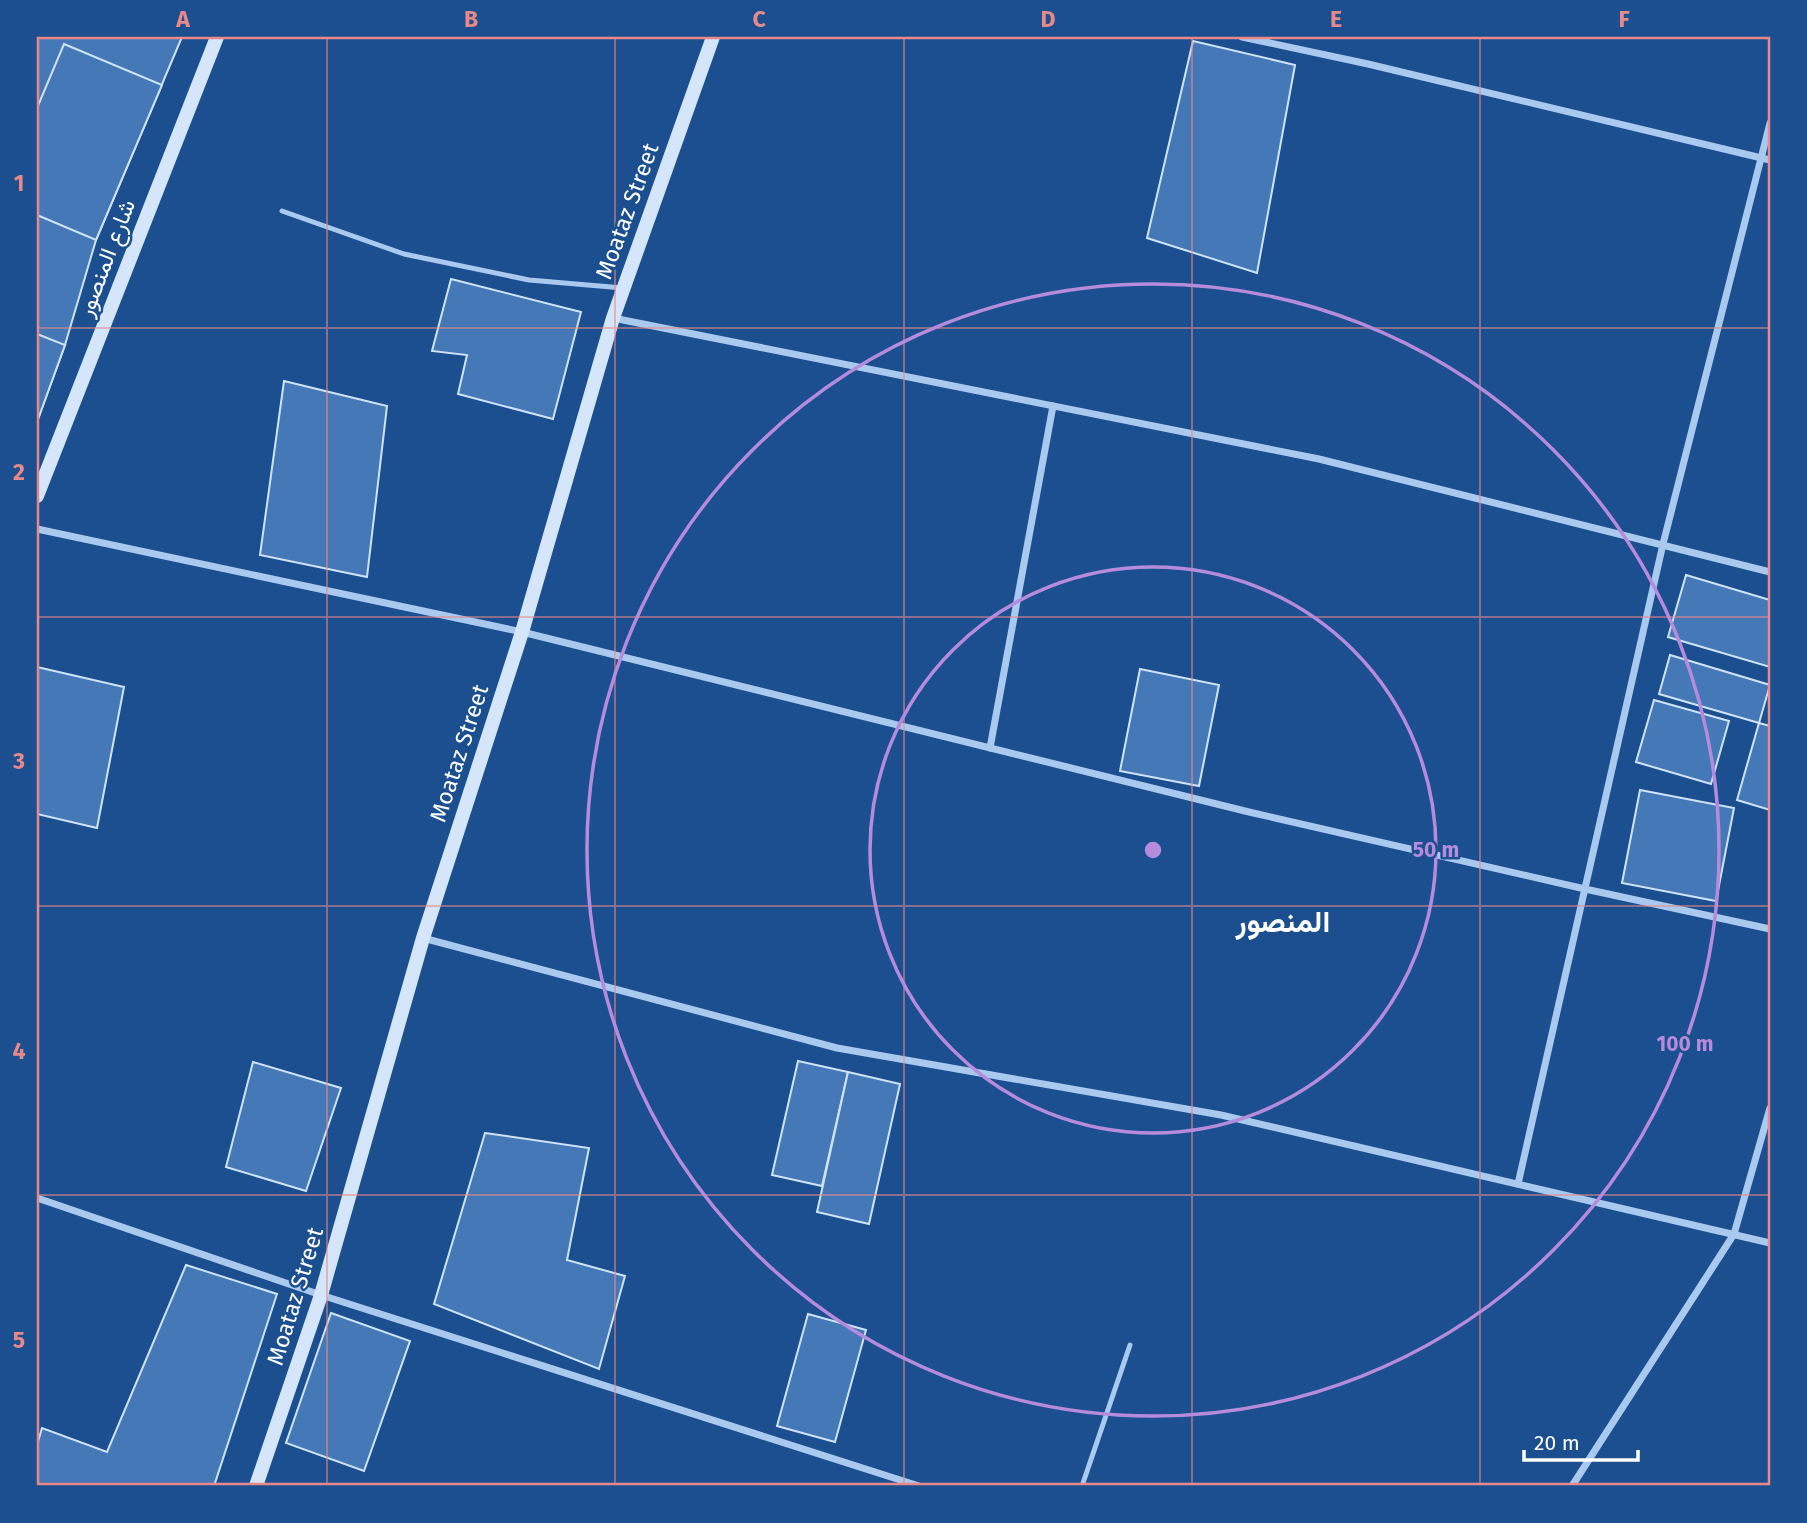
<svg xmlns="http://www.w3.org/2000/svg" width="1807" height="1523" viewBox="0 0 1807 1523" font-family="'Fira Sans',Vazirmatn,sans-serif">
	<rect width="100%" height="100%" fill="#1b4f8f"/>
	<!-- building -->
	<g fill="#4478b7" stroke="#cfe3fa" stroke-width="2">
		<polygon points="37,37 182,37 96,240 65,345 37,422"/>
		<polygon points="1193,41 1295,65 1257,273 1147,238"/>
		<polygon points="64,44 162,85 96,240 37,215 37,108"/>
		<polygon points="451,279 581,312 553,419 458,394 467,355 432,351"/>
		<polygon points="37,334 65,345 37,422"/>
		<polygon points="284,381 387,406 367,577 260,555"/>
		<polygon points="1686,575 1770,600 1770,667 1668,637"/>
		<polygon points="1670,655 1770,685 1759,723 1659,694"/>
		<polygon points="37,667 124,687 97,828 37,814"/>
		<polygon points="1140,669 1219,685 1199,786 1120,771"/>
		<polygon points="1654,700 1729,721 1711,784 1636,762"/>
		<polygon points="1759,723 1770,726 1770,810 1737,800"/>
		<polygon points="1640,790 1734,808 1716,901 1622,883"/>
		<polygon points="798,1061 848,1072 822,1186 772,1175"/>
		<polygon points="253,1062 341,1088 306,1191 226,1167"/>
		<polygon points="848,1072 900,1084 869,1224 817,1212"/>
		<polygon points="485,1133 589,1148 567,1260 625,1276 599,1369 434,1304"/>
		<polygon points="186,1265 277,1294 214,1486 37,1486 37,1445 42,1428 107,1452"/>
		<polygon points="331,1313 410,1341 364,1471 286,1443"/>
		<polygon points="808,1314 866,1330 835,1442 777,1426"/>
	</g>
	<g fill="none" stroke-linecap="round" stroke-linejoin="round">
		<!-- lane -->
		<g stroke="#a9c9ee" stroke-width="5">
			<polyline points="282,211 404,254 529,280 623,288"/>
			<polyline points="1082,1486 1130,1345"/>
		</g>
		<!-- street -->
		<g stroke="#a9c9ee" stroke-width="7">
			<polyline points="1242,37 1368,64 1770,160"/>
			<polyline points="613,318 1319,459 1770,572"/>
			<polyline points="37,529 522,632 1249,812 1585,889 1770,929"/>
			<polyline points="990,748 1053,406"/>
			<polyline points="423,938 837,1048 1221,1115 1770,1243"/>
			<polyline points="1518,1184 1663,544 1770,123"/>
			<polyline points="37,1198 321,1295 919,1486"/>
			<polyline points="1572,1486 1734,1234 1770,1108"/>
		</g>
		<!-- secondary -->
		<g stroke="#d6e6fa" stroke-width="14">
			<polyline points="37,496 217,37"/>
			<polyline points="256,1486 321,1295 423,938 522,632 613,318 713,37"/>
		</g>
	</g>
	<!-- grid -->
	<path fill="none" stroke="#e88989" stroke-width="2" stroke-opacity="0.55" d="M327 37V1486M615 37V1486M904 37V1486M1192 37V1486M1480 37V1486M37 328H1770M37 617H1770M37 906H1770M37 1195H1770"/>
	<!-- distance rings -->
	<g fill="none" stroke="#b68bdc" stroke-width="3.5">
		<circle cx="1153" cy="850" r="283"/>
		<circle cx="1153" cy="850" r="566"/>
	</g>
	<g text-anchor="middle" stroke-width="5" stroke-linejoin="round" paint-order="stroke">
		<!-- street labels -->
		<g font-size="23" fill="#fff" stroke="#1b4f8f">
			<text transform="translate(627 211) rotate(-70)" y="8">Moataz Street</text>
			<text transform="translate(106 258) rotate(-69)" y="8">شارع المنصور</text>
			<text transform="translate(459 753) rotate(-72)" y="8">Moataz Street</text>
			<text transform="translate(295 1296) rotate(-73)" y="8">Moataz Street</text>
		</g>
		<!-- district labels -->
		<g font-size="30" font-weight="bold" fill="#fff" stroke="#1b4f8f">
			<text x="1283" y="932">المنصور</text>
		</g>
	</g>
	<circle cx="1153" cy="850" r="10" fill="#b68bdc" stroke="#1b4f8f" stroke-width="3.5"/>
	<g font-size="21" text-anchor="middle" font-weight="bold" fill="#b68bdc" stroke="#1b4f8f" stroke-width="5" stroke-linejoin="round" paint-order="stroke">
		<text x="1436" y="857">50 m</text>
		<text x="1685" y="1051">100 m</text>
	</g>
	<!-- border -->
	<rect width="1807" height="1523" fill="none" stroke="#1b4f8f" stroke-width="77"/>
	<!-- scale -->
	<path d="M1524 1450v10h114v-10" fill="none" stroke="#ffffff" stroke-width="3.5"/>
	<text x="1534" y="1450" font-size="21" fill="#ffffff" stroke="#1b4f8f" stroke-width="5" paint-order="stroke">20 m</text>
	<rect x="38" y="38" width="1731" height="1446" fill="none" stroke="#e88989" stroke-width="2.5"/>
	<g font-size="23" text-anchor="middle" font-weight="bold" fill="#e88989">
		<text x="183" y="27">A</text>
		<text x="471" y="27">B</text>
		<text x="759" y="27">C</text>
		<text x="1048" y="27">D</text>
		<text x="1336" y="27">E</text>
		<text x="1624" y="27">F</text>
		<text x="19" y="191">1</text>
		<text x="19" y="480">2</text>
		<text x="19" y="769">3</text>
		<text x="19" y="1059">4</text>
		<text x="19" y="1348">5</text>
	</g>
</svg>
